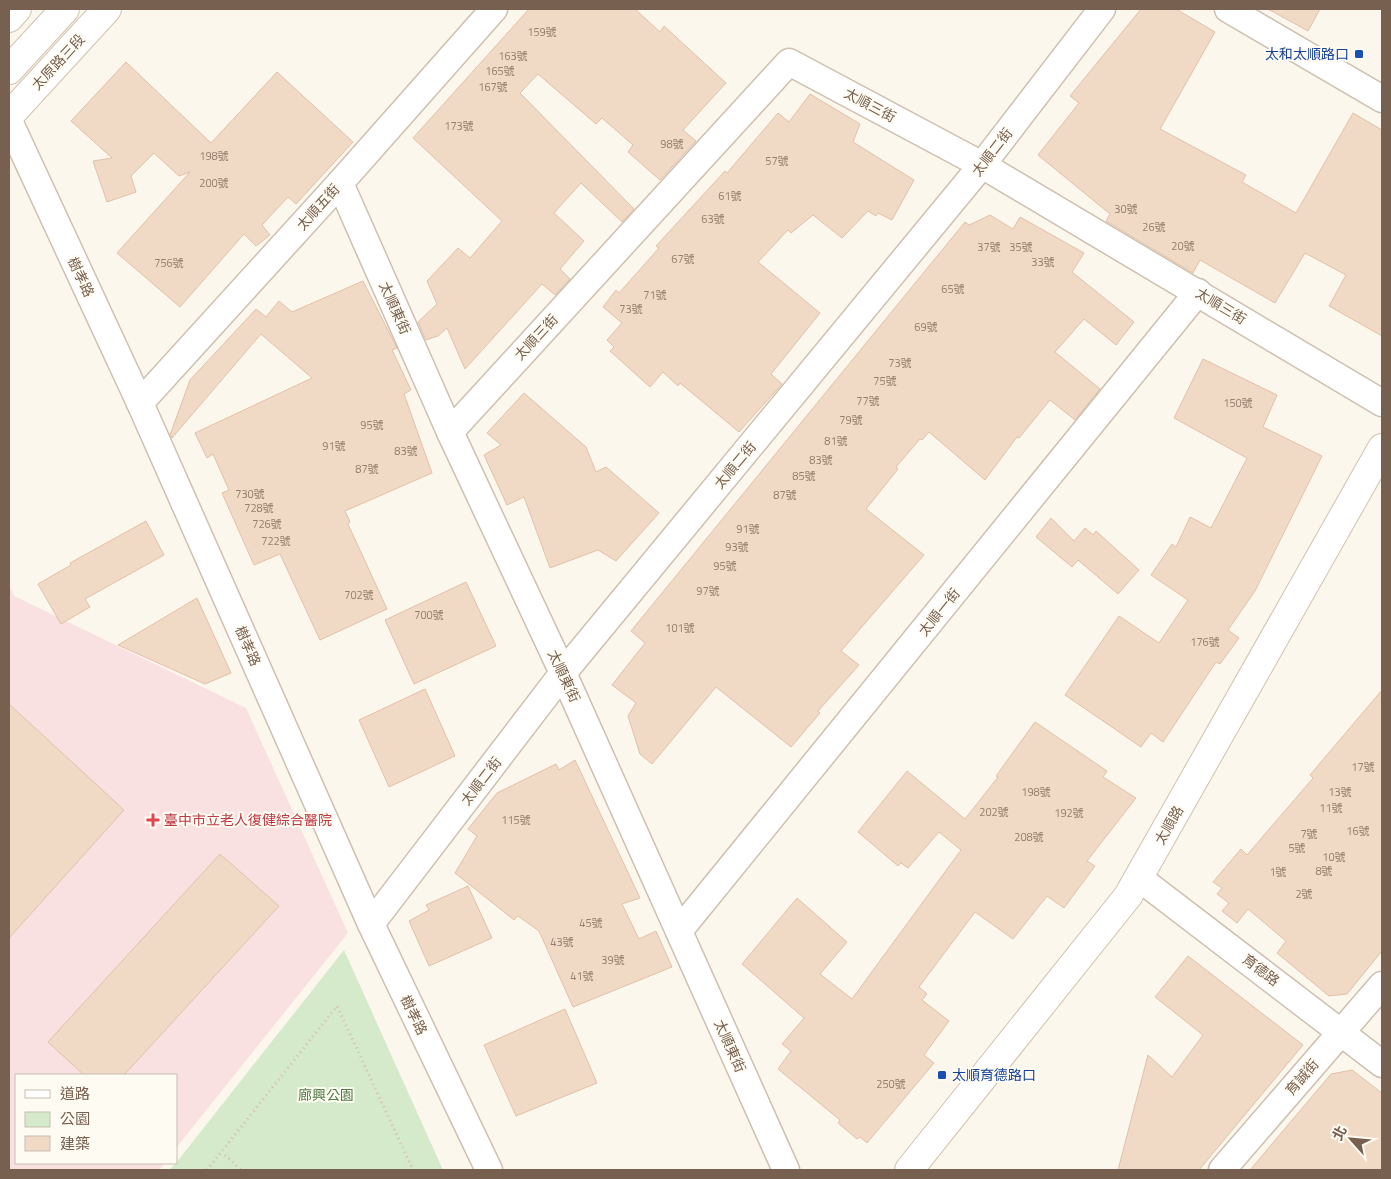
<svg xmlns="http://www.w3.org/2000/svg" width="1391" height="1179" viewBox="0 0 1391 1179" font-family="'Titillium Web','Noto Sans TC',sans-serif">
	<rect width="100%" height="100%" fill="#fcf7ec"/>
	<!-- medical -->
	<polygon fill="#f9e0e1" points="9,585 14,596 246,708 348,933 176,1148 176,1075 16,1075 16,1163 165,1163 159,1170 9,1170"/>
	<!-- green -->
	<polygon fill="#d5eaca" points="344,950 443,1170 169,1170 176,1163"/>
	<!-- building -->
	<g fill="#f0d9c5" stroke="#e2c1a6">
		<polygon points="529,9 635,9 660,32 664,26 726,83 683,130 696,141 660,180 628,152 633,145 602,118 596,124 538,74 520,93 634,209 622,222 581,183 554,213 584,241 560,269 570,279 555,295 542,284 465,369 447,328 438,336 426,340 418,322 437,304 427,281 458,248 470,258 502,221 413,138"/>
		<polygon points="1141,9 1176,9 1215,32 1160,129 1246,175 1242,182 1296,213 1353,113 1382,130 1382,336 1329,306 1346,275 1305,253 1275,303 1200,260 1193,273 1106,221 1110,214 1038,155 1079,103 1070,96"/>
		<polygon points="1268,9 1320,9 1308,31"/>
		<polygon points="126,62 211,143 277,72 353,142 296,204 288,197 262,225 270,235 256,246 244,234 180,307 117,253 190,172 179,176 154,153 131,176 136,192 107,202 93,161 112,158 71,121"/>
		<polygon points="810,94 860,124 853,142 914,180 892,220 878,213 876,216 868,211 842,238 813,215 791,233 788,230 758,262 820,313 771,374 782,384 739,432 680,383 678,386 663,372 650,387 610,351 614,347 607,340 622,323 603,307 616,290 619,293 659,248 656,246 725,171 727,173 778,113 789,122"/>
		<polygon points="990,215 1013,229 1020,217 1084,253 1072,272 1134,322 1116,345 1084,319 1055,352 1100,389 1075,420 1050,400 1019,438 1017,437 985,480 929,432 922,440 920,439 896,467 898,469 866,509 924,555 841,651 859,665 818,711 820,713 791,747 716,687 652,764 640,754 628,716 636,703 612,685 645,643 631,631 965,222 969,225"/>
		<polygon points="363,281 397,348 392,350 411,390 404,394 432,473 345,511 350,522 348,524 387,609 320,640 280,554 254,565 222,493 229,490 213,454 207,458 195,433 312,378 261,334 172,438 170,435 190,380 256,309 266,317 279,301 292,312"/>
		<polygon points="1203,359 1277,395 1263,427 1322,456 1255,591 1228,630 1239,638 1220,664 1216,662 1163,742 1151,733 1141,747 1065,695 1119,616 1159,643 1188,600 1151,575 1172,544 1176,547 1190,517 1211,528 1247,458 1174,418"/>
		<polygon points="524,393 586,447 596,472 606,467 659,513 616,561 598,550 550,568 524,497 507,505 484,455 501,445 487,433"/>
		<polygon points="1051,518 1074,541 1085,528 1093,535 1096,531 1139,570 1118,594 1078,560 1072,567 1036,537"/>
		<polygon points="146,521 164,555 85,599 90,607 61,624 38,584 71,565 70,563"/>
		<polygon points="466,582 496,646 414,684 385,620"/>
		<polygon points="197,598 231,673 205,684 118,645"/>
		<polygon points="425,689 455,756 389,787 359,720"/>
		<polygon points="1382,690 1382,951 1347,994 1329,996 1277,953 1286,941 1248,909 1237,923 1222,911 1229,903 1217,894 1222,888 1213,882 1241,849 1247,855 1313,778 1310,775"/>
		<polygon points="9,704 124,810 9,938"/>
		<polygon points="1035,722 1107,771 1103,777 1136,798 1087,861 1095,866 1064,908 1047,896 1013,939 975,912 919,987 927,994 922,1000 949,1021 924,1055 934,1063 867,1143 860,1137 857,1139 838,1123 840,1120 778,1069 791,1051 782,1044 804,1018 742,964 797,898 847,942 820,974 852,999 961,850 939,832 908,868 901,863 898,866 858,832 907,771 965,819 998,777 996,776"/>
		<polygon points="575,760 640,898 622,904 639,939 656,931 672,967 573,1007 539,931 518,916 514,920 455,873 477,836 468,829 497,793 556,764 559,770"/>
		<polygon points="220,854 279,906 124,1075 84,1075 48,1042"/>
		<polygon points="468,886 492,938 429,966 409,921 429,910 426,905"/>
		<polygon points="1188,956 1303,1045 1199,1170 1118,1170 1148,1055 1172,1077 1203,1035 1155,997"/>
		<polygon points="565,1009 597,1083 516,1116 484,1045"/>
		<polygon points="1352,1070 1382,1093 1382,1170 1250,1170 1331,1074"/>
	</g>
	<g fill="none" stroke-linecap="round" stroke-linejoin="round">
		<!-- street casing -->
		<g stroke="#cec0b1" stroke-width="29">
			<g id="street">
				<polyline points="1228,9 1382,99"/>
				<polyline points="9,121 140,403 371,924 489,1170"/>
				<polyline points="340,183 450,432 563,673 786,1170"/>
				<polyline points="140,403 340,183 494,9"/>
				<polyline points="450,432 789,62 982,165 1382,403"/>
				<polyline points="1139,878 1382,1064"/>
				<polyline points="371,924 563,673 982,165 1102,9"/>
				<polyline points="679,931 1198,292"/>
				<polyline points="1222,1170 1382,985"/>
			</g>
		</g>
		<!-- secondary casing -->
		<g stroke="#d1c1af" stroke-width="30">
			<g id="secondary">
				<polyline points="9,18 17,9"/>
				<polyline points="9,70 65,9"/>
				<polyline points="9,116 107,9"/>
				<polyline points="909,1170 1128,896 1382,448"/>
			</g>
		</g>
		<!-- path -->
		<g stroke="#d6bda7" stroke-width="3" stroke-dasharray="1 4" stroke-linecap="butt">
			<polyline points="225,1155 241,1170"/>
			<polyline points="207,1170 337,1006 413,1170"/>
		</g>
		<!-- street -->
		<use href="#street" stroke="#fff" stroke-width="26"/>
		<!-- secondary -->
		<use href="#secondary" stroke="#fff" stroke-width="28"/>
	</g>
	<!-- markers -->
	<g fill="#1a4fb4" stroke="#fefbf3" stroke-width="2">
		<rect x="1354" y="49" width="10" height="10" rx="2.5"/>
		<rect x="937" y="1070" width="10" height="10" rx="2.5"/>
	</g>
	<path fill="#e0444e" stroke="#fefbf3" stroke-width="2" d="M150.5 812.5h5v5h5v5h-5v5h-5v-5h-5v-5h5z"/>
	<g text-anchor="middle" stroke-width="4" stroke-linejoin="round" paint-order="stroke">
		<!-- number labels -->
		<g font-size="11" fill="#957e6c">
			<text x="542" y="36">159號</text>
			<text x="513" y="60">163號</text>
			<text x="500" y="75">165號</text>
			<text x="493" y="91">167號</text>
			<text x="459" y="130">173號</text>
			<text x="672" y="148">98號</text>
			<text x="214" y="160">198號</text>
			<text x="777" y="165">57號</text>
			<text x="214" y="187">200號</text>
			<text x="730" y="200">61號</text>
			<text x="1126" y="213">30號</text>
			<text x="713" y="223">63號</text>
			<text x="1154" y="231">26號</text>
			<text x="1183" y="250">20號</text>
			<text x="989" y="251">37號</text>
			<text x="1021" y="251">35號</text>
			<text x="683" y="263">67號</text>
			<text x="1043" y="266">33號</text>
			<text x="169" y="267">756號</text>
			<text x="953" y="293">65號</text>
			<text x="655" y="299">71號</text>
			<text x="631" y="313">73號</text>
			<text x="926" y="331">69號</text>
			<text x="900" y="367">73號</text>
			<text x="885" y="385">75號</text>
			<text x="868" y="405">77號</text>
			<text x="1238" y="407">150號</text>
			<text x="851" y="424">79號</text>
			<text x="372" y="429">95號</text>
			<text x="836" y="445">81號</text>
			<text x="334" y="450">91號</text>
			<text x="406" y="455">83號</text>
			<text x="821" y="464">83號</text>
			<text x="367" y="473">87號</text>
			<text x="804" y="480">85號</text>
			<text x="250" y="498">730號</text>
			<text x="785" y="499">87號</text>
			<text x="259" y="512">728號</text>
			<text x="267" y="528">726號</text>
			<text x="748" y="533">91號</text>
			<text x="276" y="545">722號</text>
			<text x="737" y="551">93號</text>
			<text x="725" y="570">95號</text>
			<text x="708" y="595">97號</text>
			<text x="359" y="599">702號</text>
			<text x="429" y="619">700號</text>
			<text x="680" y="632">101號</text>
			<text x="1205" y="646">176號</text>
			<text x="1363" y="771">17號</text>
			<text x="1036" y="796">198號</text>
			<text x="1340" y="796">13號</text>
			<text x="1331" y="812">11號</text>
			<text x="994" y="816">202號</text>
			<text x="1069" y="817">192號</text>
			<text x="516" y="824">115號</text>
			<text x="1358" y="835">16號</text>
			<text x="1309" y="838">7號</text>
			<text x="1029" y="841">208號</text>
			<text x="1297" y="852">5號</text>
			<text x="1334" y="861">10號</text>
			<text x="1324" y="875">8號</text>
			<text x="1278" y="876">1號</text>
			<text x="1304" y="898">2號</text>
			<text x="591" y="927">45號</text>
			<text x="562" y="946">43號</text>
			<text x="613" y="964">39號</text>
			<text x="582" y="980">41號</text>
			<text x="891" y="1088">250號</text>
		</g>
		<!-- transit labels -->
		<g font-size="14" fill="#164399" stroke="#fefbf3" text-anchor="end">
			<text x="1349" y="59">太和太順路口</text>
			<text x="952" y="1080" text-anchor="start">太順育德路口</text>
		</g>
		<!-- street labels -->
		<g font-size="14" fill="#77604f" stroke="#fefbf3">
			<text transform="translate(58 62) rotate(-47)" y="5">太原路三段</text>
			<text transform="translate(870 105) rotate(28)" y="5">太順三街</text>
			<text transform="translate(992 152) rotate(-52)" y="5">太順二街</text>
			<text transform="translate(318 207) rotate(-48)" y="5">太順五街</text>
			<text transform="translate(81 277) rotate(65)" y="5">樹孝路</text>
			<text transform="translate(1221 306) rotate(31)" y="5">太順三街</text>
			<text transform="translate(395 308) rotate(66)" y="5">太順東街</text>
			<text transform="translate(536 337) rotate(-47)" y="5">太順三街</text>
			<text transform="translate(735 465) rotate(-50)" y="5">太順二街</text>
			<text transform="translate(939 612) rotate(-51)" y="5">太順一街</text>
			<text transform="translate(248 646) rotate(66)" y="5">樹孝路</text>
			<text transform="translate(564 676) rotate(65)" y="5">太順東街</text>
			<text transform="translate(481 781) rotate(-52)" y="5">太順二街</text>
			<text transform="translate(1169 825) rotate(-60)" y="5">太順路</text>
			<text transform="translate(1261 970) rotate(37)" y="5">育德路</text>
			<text transform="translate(414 1015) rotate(64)" y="5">樹孝路</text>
			<text transform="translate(730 1046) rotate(66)" y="5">太順東街</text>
			<text transform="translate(1302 1077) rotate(-49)" y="5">育誠街</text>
		</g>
		<!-- health labels -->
		<g font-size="14" fill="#be3a42" stroke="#fefbf3" text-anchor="start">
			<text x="164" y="825">臺中市立老人復健綜合醫院</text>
		</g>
		<!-- park labels -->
		<g font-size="14" fill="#537c47" stroke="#fefbf3">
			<text x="326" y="1100">廊興公園</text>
		</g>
	</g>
	<!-- border -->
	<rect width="1391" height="1179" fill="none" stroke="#77604f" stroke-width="20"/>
	<!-- legend -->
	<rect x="15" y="1074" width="162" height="90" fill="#fefbf3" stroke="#c8bdb1"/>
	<rect x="25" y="1090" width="25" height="8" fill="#ffffff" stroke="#c8bdb1"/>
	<text x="60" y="1099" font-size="15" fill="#77604f">道路</text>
	<rect x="25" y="1112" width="25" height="15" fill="#d5eaca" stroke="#c8bdb1"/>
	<text x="60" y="1124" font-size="15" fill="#77604f">公園</text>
	<rect x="25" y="1136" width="25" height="15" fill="#f0d9c5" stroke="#c8bdb1"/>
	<text x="60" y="1149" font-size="15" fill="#77604f">建築</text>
	<!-- north arrow -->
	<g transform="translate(1351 1139) rotate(297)" stroke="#fefbf3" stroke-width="4" paint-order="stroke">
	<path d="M0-4L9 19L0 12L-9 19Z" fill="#77604f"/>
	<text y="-8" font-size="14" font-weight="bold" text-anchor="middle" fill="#77604f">北</text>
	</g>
</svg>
